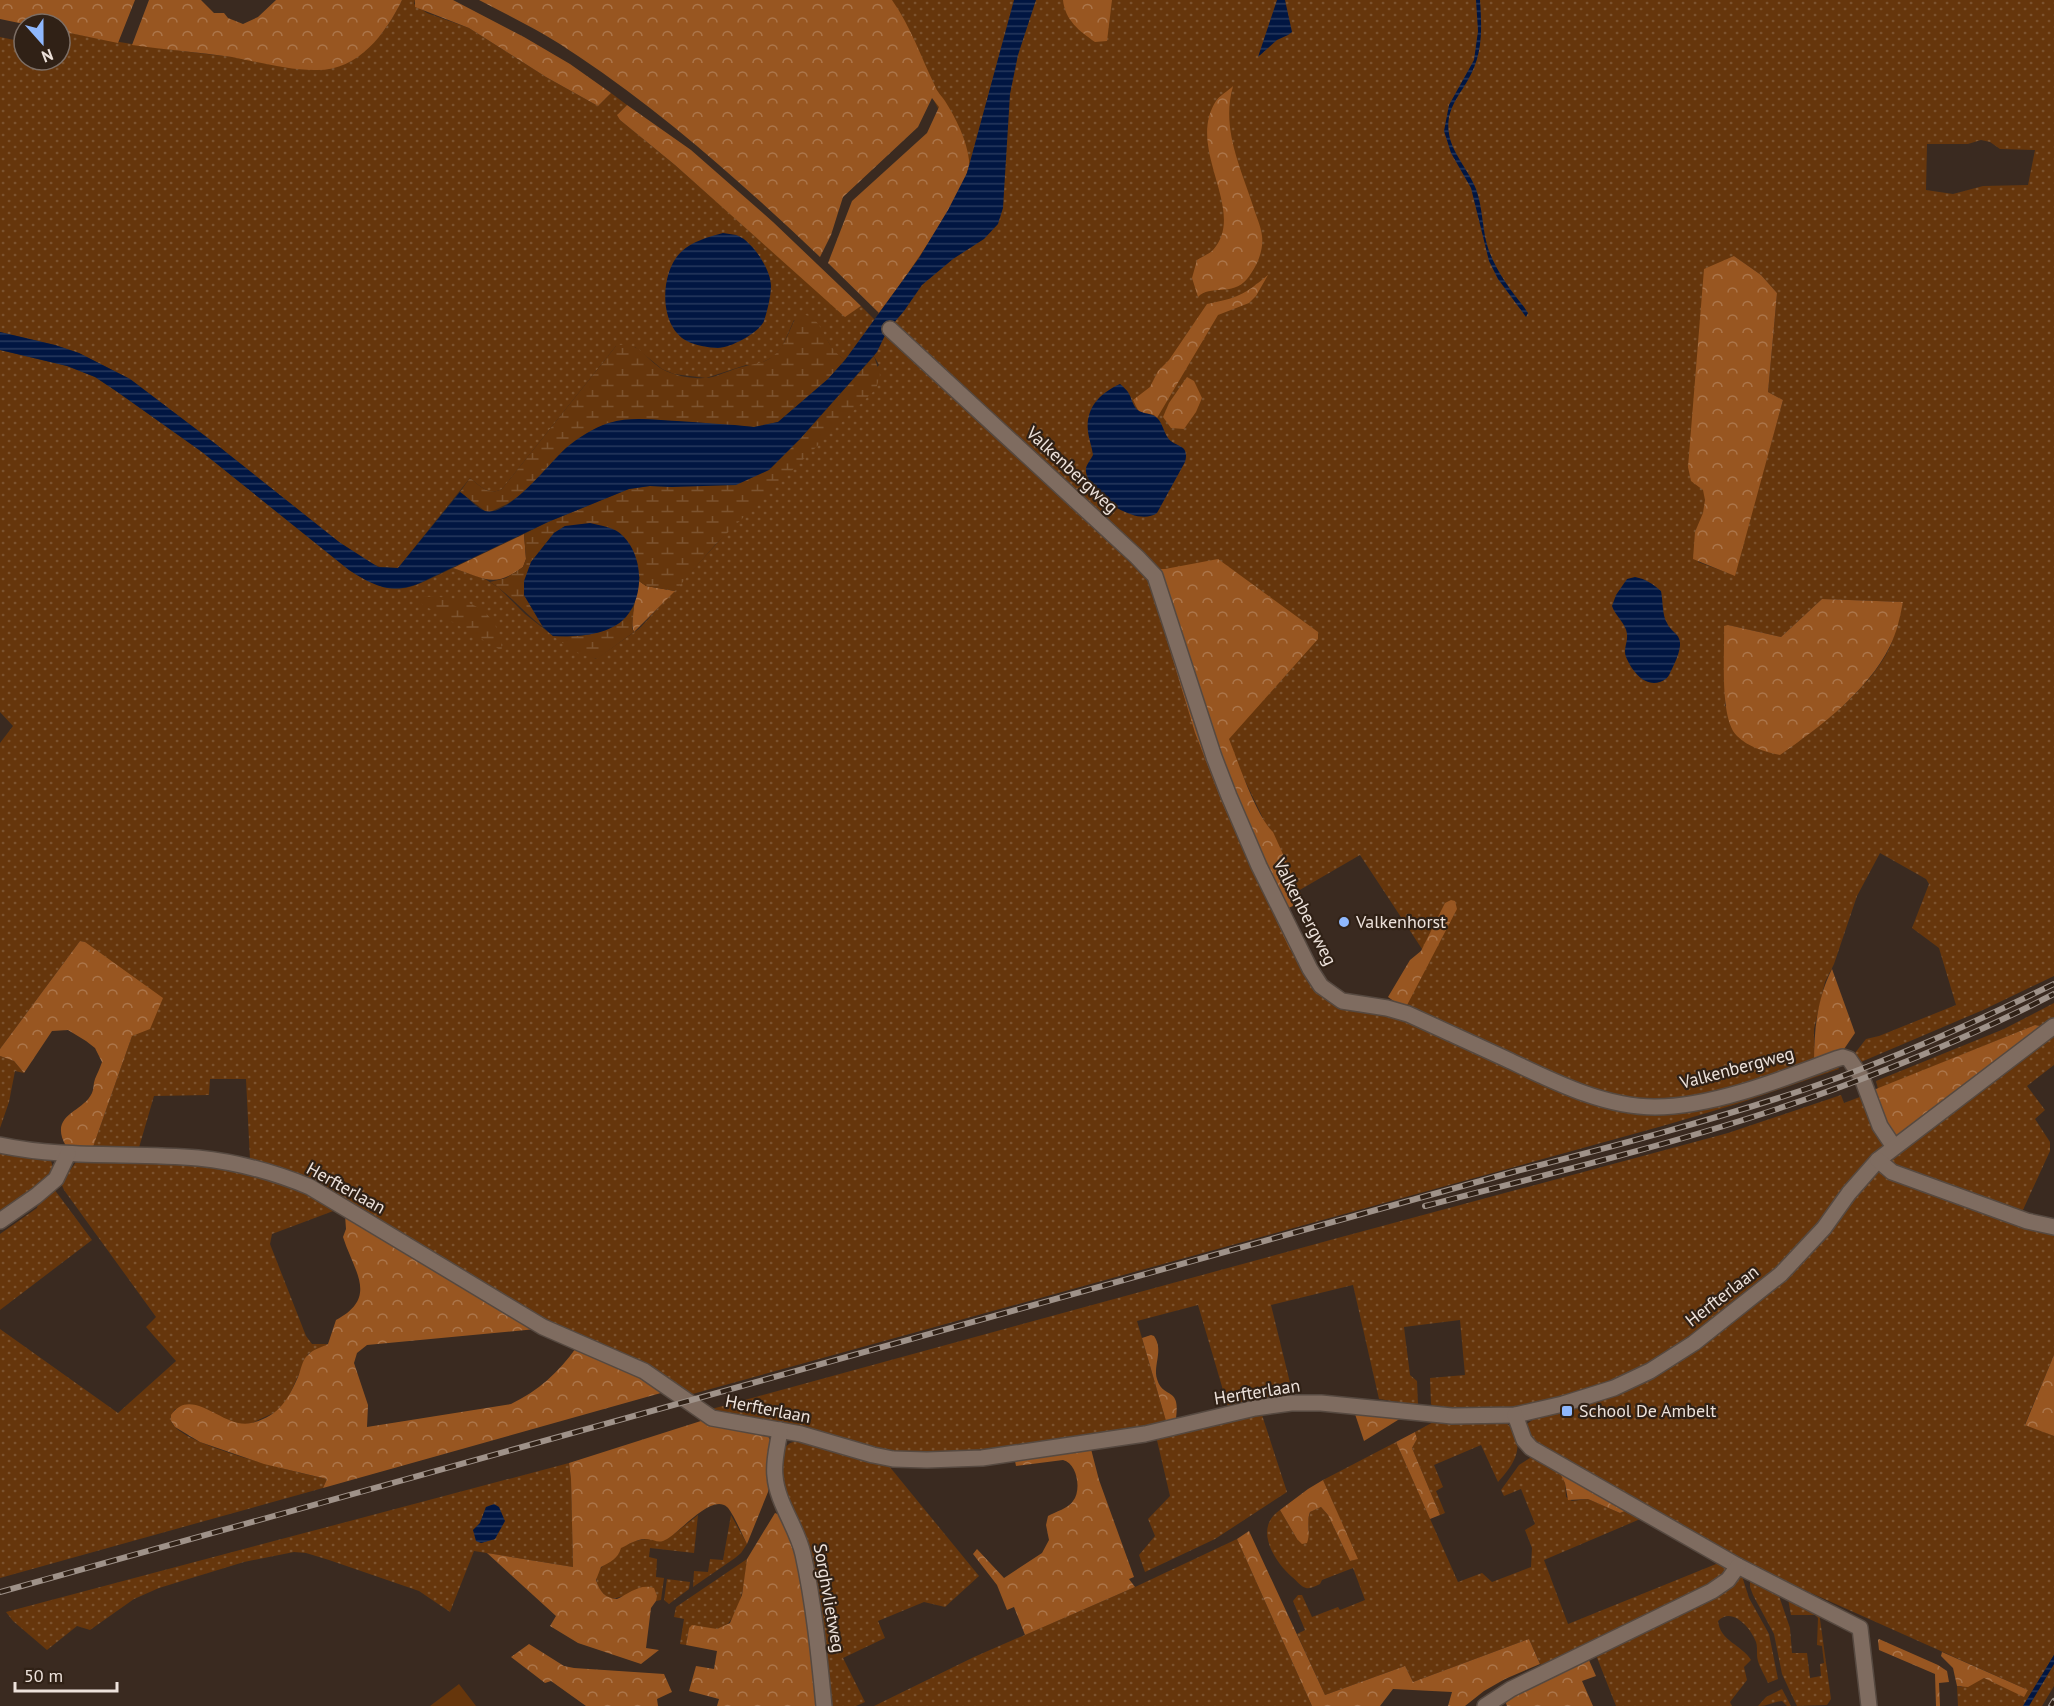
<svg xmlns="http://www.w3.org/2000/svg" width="2054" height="1706" viewBox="0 0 2054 1706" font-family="'PT Sans',sans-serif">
	<defs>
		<pattern id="grass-dots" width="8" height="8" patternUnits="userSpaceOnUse" patternTransform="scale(1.5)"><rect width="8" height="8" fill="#66360c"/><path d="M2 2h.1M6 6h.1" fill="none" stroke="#7c532f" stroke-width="1.8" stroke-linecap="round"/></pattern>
		<pattern id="forest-crowns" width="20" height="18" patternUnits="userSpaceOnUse" patternTransform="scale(1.5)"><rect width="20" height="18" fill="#985621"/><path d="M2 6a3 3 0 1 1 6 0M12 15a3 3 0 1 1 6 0" fill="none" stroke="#ac764b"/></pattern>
		<pattern id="wetland-marsh" width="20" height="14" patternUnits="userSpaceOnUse" patternTransform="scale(1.5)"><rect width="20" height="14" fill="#66360c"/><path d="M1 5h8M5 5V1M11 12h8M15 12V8" fill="none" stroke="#7c532f"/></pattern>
		<pattern id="water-rules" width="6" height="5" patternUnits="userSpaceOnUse" patternTransform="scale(1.5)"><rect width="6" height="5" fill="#011642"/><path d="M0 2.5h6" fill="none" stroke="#26385d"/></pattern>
	</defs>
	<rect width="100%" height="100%" fill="#3a2a20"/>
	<!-- grass -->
	<g fill="url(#grass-dots)" fill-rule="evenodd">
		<path d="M402 0H415L414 4 427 13 469 28 546 77 598 106 611 93 627 105 618 114 620 120 675 165 845 316 861 306 875 320 845 360 834 352 827 340 794 320 782 347 773 357 755 366 746 365 706 378 674 374 662 369 635 347 616 346 502 489C489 496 480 486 470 478L398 568 380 567 366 561 339 542 217 445 130 379 79 353 55 345 0 332V37L24 42V60H60V31C151 50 242 58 334 67 369 55 386 32 402 0ZM743 238 760 257 675 331 669 315 666 301Z"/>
		<path d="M880 0H2054V976L1983 1010 1861 1062 1855 1053 1866 1039 1879 1036 1956 1005 1939 948 1912 928 1929 884 1926 879 1880 853 1857 896 1834 964 1825 982 1814 1029V1063L1755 1083 1665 1103 1595 1093 1403 1008 1424 952 1360 855 1298 891 1224 737 1156 572 878 314 973 176 884 4ZM1981 140 1990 142 2000 149 2035 150 2028 185 1983 186 1953 194 1926 190 1927 144H1968ZM1734 256 1761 275 1777 293 1768 392 1783 400 1734 575 1698 562ZM1822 599 1903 602C1899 616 1896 633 1890 647 1872 684 1833 716 1800 740L1725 706 1728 625 1781 637Z"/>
		<path d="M887 331 1149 573 1151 589 1195 733 1223 805 1290 949H1297L1318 986 1398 1014 1555 1086 1653 1110 1836 1063 1839 1069 1740 1103 1666 1125 689 1395 659 1371 547 1321 349 1202 250 1160 246 1079H210L209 1095 154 1096 138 1151 93 1147 132 1036 85 942 80 941 0 1049V743L13 726 0 712V350L67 366 95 377 116 391 202 452 349 570C397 600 406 590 453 568L485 579 499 588 525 614 553 636 596 659 640 628 879 365 874 356Z"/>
		<polygon points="2054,1003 2054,1020 2045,1027 2035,1025 1878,1089 1876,1081 2004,1029"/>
		<polygon points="2054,1034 2054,1065 2027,1086 2045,1110 2035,1119 2050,1142 2050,1151 2022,1212 1887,1162 1896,1153"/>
		<polygon points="0,1056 14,1061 24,1073 15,1071 9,1102 0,1128"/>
		<polygon points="1841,1095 1844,1103 1865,1095 1884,1146 1796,1253 1682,1344 1620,1380 1539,1404 1484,1411 1434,1408 1431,1404 1430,1378 1465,1375 1460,1320 1404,1327 1410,1375 1417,1381 1418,1405 1379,1399 1353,1285 1271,1305 1293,1395 1228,1407 1198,1305 1137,1321 1166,1421 1107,1434 1021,1446 937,1453 891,1452 708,1410 1334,1239 1728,1133"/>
		<polygon points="0,1149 50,1158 54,1170 49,1178 0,1213"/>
		<path d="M84 1160C150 1163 219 1161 282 1183 300 1189 318 1201 336 1210L272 1234 270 1244 306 1336 312 1344H328L308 1354 288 1398 280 1410 252 1423 242 1425 175 1409C171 1415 169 1420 174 1426 193 1448 296 1472 327 1479L323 1488 0 1578V1329L118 1413 176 1361 146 1327 156 1317 64 1190 61 1183 76 1162Z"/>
		<polygon points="1879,1171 2054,1232 2054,1355 2025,1424 2054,1436 2054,1655 2023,1706 1958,1706 1957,1686 1961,1687 1984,1678 2024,1696 2028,1690 1802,1589 1749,1564 1539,1445 1532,1438 1527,1424 1535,1418 1588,1404 1622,1392 1707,1341"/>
		<polygon points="54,1189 92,1240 0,1310 0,1234 37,1208 39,1200"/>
		<polygon points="1262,1415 1287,1492 1215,1539 1145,1572 1139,1555 1155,1536 1148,1519 1170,1496 1156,1436"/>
		<path d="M1437 1420 1502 1421C1509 1424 1512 1428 1515 1435 1523 1452 1510 1469 1498 1482L1481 1445 1434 1465 1443 1487 1436 1491 1445 1513 1440 1515 1412 1448 1417 1439 1415 1432Z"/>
		<polygon points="800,1440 883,1463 889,1466 979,1576 945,1607 924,1602 878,1621 885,1638 843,1658 865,1702 856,1706 831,1706 779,1482 782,1450 790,1443"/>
		<path d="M1396 1442 1458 1582 1482 1573 1492 1582 1531 1567 1532 1548 1525 1530 1535 1524 1521 1489 1504 1496 1501 1490 1519 1465 1533 1456 1558 1468 1565 1483 1566 1497 1572 1501 1588 1499 1620 1513 1632 1508 1645 1517 1544 1560 1568 1624 1721 1562 1728 1567 1726 1577 1543 1670 1529 1639 1413 1682 1405 1666 1325 1695 1297 1634 1305 1630 1293 1601 1298 1595H1302L1312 1617 1338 1607 1340 1610 1365 1600 1353 1568 1322 1580 1320 1584C1315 1586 1311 1589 1306 1588 1301 1587 1296 1580 1292 1577 1274 1561 1253 1528 1280 1510L1297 1539 1309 1531 1308 1521 1310 1512 1321 1507 1328 1515 1350 1561 1357 1559 1323 1480Z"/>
		<path d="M569 1463 571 1479 573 1567 474 1551 450 1612 419 1591 329 1560 306 1553 294 1552 244 1562 159 1588 134 1599 90 1630 77 1626 47 1650 13 1621 6 1612ZM486 1507 498 1532 495 1539 481 1543 473 1530 480 1523Z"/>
		<path d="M698 1515 694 1553 650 1548 649 1557 657 1559 656 1577 664 1578 661 1600 656 1601C647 1599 637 1596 628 1596 621 1595 617 1600 610 1598 598 1593 591 1576 602 1567 610 1559 618 1560 620 1548L635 1541 674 1534Z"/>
		<polygon points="731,1515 747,1544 741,1553 735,1558 693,1587 694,1571 708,1572 710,1559 723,1560"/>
		<polygon points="1237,1539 1312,1706 874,1706 974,1657 1135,1587"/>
		<path d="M747 1559C745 1577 741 1626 717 1629 709 1631 698 1628 689 1628L686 1645 680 1644 684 1619 674 1617 676 1607Z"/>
		<path d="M1738 1575 1742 1576 1749 1598 1769 1634 1778 1679 1768 1683C1765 1676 1760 1668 1758 1661 1756 1655 1758 1648 1756 1642 1751 1628 1732 1606 1718 1621 1720 1641 1742 1645 1751 1660L1744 1667 1747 1680 1730 1702 1732 1706H1616L1596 1655Z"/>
		<polygon points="667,1579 690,1582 689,1589 669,1604 664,1600"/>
		<polygon points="1750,1580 1777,1590 1790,1628 1792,1653 1807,1653 1810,1678 1821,1676 1820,1664 1824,1663 1822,1646 1817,1645 1818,1618 1815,1615 1791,1615 1788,1599 1819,1612 1831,1699 1827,1705 1797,1706 1795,1702 1782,1674 1774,1634 1753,1595 1750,1587"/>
		<polygon points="2054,1664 2054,1686 2042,1706 2029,1706"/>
		<path d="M1782 1689 1791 1706H1787L1782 1701C1773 1702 1769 1706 1758 1706L1766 1697Z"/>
	</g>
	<!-- forest -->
	<g fill="url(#forest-crowns)">
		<polygon points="0,0 135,0 118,43 60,31 60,24 24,24 0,19"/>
		<path d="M149 0H201L214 13H224L228 18 243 24 258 17 276 0H402C385 35 357 72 314 70 288 70 258 62 232 57 199 52 165 50 132 45Z"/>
		<polygon points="415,0 453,0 524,37 570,64 611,93 598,106 546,77 469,28 415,7"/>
		<path d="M479 0H892C911 27 921 57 935 86 937 92 942 96 945 101 956 118 967 141 969 160 973 185 897 289 879 313L828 263 852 201 927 133 939 107 932 98 918 127 843 197 831 235 820 257C744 185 665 114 578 56 547 34 512 17 479 0Z"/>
		<path d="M1063 0H1112L1107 41 1095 42C1079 31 1065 20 1063 0Z"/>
		<path d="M1233 86C1221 128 1240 166 1253 206 1256 216 1261 226 1262 236 1264 251 1256 268 1247 279 1232 297 1210 284 1198 297L1192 278 1197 260C1202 257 1209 254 1213 250 1248 211 1185 149 1216 101 1219 96 1228 91 1233 86Z"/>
		<polygon points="627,105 691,150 773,222 861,306 845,317 675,165 620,120 617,115"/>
		<polygon points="1734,256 1761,275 1777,293 1768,392 1783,400 1735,576 1693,559 1695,532 1703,513 1705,500 1703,490 1691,481 1688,467 1704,269"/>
		<path d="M1268 275 1256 296 1249 303 1218 315 1157 418 1154 415 1139 412 1133 400 1150 387 1158 371 1169 360 1207 304C1237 298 1244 295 1268 275Z"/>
		<polygon points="1187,377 1194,381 1202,398 1196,412 1184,429 1171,428 1163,417 1169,403"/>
		<path d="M524 534 526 559 523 567C494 589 484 578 453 568Z"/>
		<path d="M1218 559 1318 632V639L1229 739C1239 764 1255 814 1273 832L1304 901 1284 910 1217 752 1157 569H1165Z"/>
		<path d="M639 581 646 586 675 591 634 632C629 620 637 595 639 581Z"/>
		<polygon points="1151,588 1187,685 1297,949 1290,950 1223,805 1195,733"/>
		<path d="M1822 599 1903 602C1900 617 1897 632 1890 646 1867 692 1821 726 1780 755 1765 752 1748 747 1737 736 1719 719 1725 652 1724 626L1728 625 1781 637Z"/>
		<polygon points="1451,900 1455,901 1457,909 1405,1009 1388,997 1410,960 1421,951 1445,903"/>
		<path d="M80 941 85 942 163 998 150 1029 132 1036 93 1147 66 1146C48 1114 83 1113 92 1093 94 1089 93 1084 95 1079 97 1074 100 1068 102 1062L95 1048 86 1041 68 1030 52 1031 24 1073 14 1061 0 1056V1049Z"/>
		<path d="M1832 969 1855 1033 1842 1052 1814 1063C1814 1030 1817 999 1832 969Z"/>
		<polygon points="2035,1025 2045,1027 1898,1136 1891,1134 1871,1091"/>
		<path d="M345 1215 536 1329 367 1345 357 1353 354 1363 368 1405 367 1427 511 1404C538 1391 559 1372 576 1348L668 1391 323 1488 327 1479 264 1464 200 1442 175 1427 171 1421V1415C192 1384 224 1430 251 1423 278 1417 288 1400 298 1377 301 1370 302 1360 308 1355 312 1350 322 1347 328 1344L336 1320C379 1297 354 1272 343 1237L346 1229Z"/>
		<path d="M1151 1335 1154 1336C1164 1351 1153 1364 1157 1379 1163 1400 1181 1385 1176 1419L1166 1421 1142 1338Z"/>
		<polygon points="2054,1355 2054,1436 2025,1425"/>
		<polygon points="1353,1408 1406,1415 1364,1441"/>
		<path d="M704 1420 759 1432 768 1436 772 1444 768 1492 747 1544C743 1536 732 1511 727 1507 711 1493 680 1533 665 1540 658 1544 654 1539 647 1539 638 1538 629 1544 621 1548 618 1559 610 1562 601 1567L596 1580C600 1592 605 1598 617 1599 630 1593 640 1583 654 1588L657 1596 656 1601 651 1608 646 1648 659 1650 641 1664 578 1643 550 1626 556 1616 487 1553 573 1567 571 1479 569 1463Z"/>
		<polygon points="1415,1432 1417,1439 1412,1448 1440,1515 1430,1519 1396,1442"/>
		<path d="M1091 1449 1099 1480 1134 1577 1129 1579 1135 1587 1025 1635 1014 1607 1007 1610 997 1585 973 1554 977 1549 1004 1578 1042 1553 1049 1540 1046 1525 1048 1516C1055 1512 1069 1508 1073 1501 1082 1490 1077 1463 1063 1460L1016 1466 1015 1461Z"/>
		<polygon points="1559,1471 1632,1508 1620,1513 1588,1499 1568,1500 1565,1483"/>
		<path d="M1323 1480 1358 1559 1350 1561 1328 1515 1321 1507 1310 1512C1306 1522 1311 1532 1307 1543L1302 1544 1297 1539 1280 1510 1308 1489Z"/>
		<path d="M775 1513 783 1516C806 1577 813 1641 819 1706H717L719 1699 689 1691 696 1666 714 1669 717 1651 686 1645 689 1628 692 1625 717 1629 730 1623 742 1595 747 1559Z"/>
		<polygon points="1249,1531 1325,1695 1405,1666 1413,1682 1529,1639 1540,1664 1505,1679 1484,1691 1465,1706 1448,1706 1452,1692 1393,1689 1380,1706 1312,1706 1237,1539"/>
		<polygon points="1879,1639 1938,1665 1947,1671 1949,1682 1939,1683 1940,1706 1936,1706 1935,1674 1879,1650 1878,1640"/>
		<polygon points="529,1644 564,1666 574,1668 664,1674 672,1692 657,1699 658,1706 586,1706 551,1681 545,1683 511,1657"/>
		<polygon points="1942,1652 2028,1690 2024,1697 1984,1678 1968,1687 1957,1686 1953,1668 1941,1656"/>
		<polygon points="1588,1658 1596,1676 1582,1681 1593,1706 1507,1706 1504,1698"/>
	</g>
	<!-- wetland -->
	<g fill="url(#wetland-marsh)">
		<path d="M798 314C821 314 822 336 834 350 837 354 841 357 845 360L828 379 778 422 754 427 644 419 608 423 587 433 565 449 525 492 507 504 490 512 485 511 460 492 470 478C480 486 489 496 502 489L616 346C639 340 645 359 662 369 676 377 701 381 716 376 725 373 733 369 742 367 753 364 762 364 772 357 786 347 789 328 798 314Z"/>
		<path d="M874 356 880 375 876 389 715 545 675 591 646 586 639 581 640 577 565 526 554 533 531 562 524 595 543 627C524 613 510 594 490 582L506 578 523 567 526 559 524 534 548 522 629 489 650 486 672 487 799 440Z"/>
		<path d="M422 597C461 595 500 606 502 651L415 600Z"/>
		<path d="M634 606 632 628 634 632 597 659 579 654 553 636C585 638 615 634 634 606Z"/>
	</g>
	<!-- park -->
	<polygon fill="#66360c" points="459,1684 476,1706 430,1706"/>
	<!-- water -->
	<g fill="url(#water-rules)">
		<path d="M1014 0H1036L1018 55 1010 94 1003 208 998 224 984 239 953 259 922 285 904 311 887 331 877 352 799 440 769 470 736 485 672 487 650 486 629 489 548 522 420 583C391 595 374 586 349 570L202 452 116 391 95 377 67 366 0 350V332L55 345 79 353 130 379 217 445 339 542 378 567 398 568 460 492C468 497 476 508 485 511 508 518 550 462 566 448 578 438 593 428 609 423 631 416 654 420 677 421 703 423 728 424 754 427L778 422 828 379 845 360 919 258 948 210 967 173Z"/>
		<polygon points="1277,0 1285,0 1292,32 1288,35 1277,40 1258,57"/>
		<path d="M1476 0H1480C1482 30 1483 54 1468 80 1461 92 1452 103 1449 117 1444 147 1466 164 1476 189 1483 208 1482 229 1488 248 1496 271 1509 288 1524 307L1528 313 1526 317 1498 279 1489 261 1471 188 1451 153 1444 131 1449 105 1474 60 1478 31Z"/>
		<path d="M723 233C727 234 732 234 736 235 752 240 771 270 771 286 771 296 767 312 764 321 759 333 730 348 718 348 709 348 694 345 687 341 658 326 660 272 681 252 692 241 709 237 723 233Z"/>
		<path d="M1120 384C1132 394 1129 396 1135 407 1140 415 1150 412 1156 417 1163 423 1163 431 1168 438 1175 448 1190 443 1185 462L1157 513C1135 529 1083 490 1086 468 1087 464 1091 459 1093 455 1092 447 1089 440 1088 432 1085 408 1100 393 1120 384Z"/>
		<path d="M590 523C601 526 615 527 623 536 643 556 645 595 626 617 609 636 576 637 553 636L543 627 524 595V581L531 562 554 533 565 526Z"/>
		<path d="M1635 577C1646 579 1653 584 1661 591 1663 600 1662 615 1667 623 1670 631 1679 633 1680 642 1681 651 1674 665 1670 673 1668 678 1665 680 1660 682 1644 687 1632 671 1626 657 1623 649 1628 642 1627 634 1626 623 1615 616 1612 606L1616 595 1627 579Z"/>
		<polygon points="494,1504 499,1507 505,1521 495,1539 481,1543 476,1541 473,1530 480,1523 486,1507"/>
		<polygon points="2054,1655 2054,1664 2029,1706 2023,1706"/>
	</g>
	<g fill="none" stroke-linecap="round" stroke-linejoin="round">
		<!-- minor casing -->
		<g stroke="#564940" stroke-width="18">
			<g id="minor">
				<path d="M890 329 1137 557 1155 576 1214 757 1229 796 1259 866 1310 969 1321 986 1342 1001 1387 1008 1408 1014C1440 1029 1472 1043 1504 1058 1551 1080 1602 1107 1655 1107 1712 1107 1783 1079 1836 1059L1843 1057 1849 1059 1862 1078 1880 1126 1894 1147"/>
				<path d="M0 1145C65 1159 132 1152 198 1158 237 1162 274 1172 310 1187L543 1327 644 1371 712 1418 801 1434 873 1455 893 1459 927 1460 982 1458 1145 1434 1255 1408 1291 1403H1321L1452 1416 1515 1415 1563 1404 1614 1388 1650 1371 1694 1343 1781 1274 1824 1228 1849 1193 1878 1160 2054 1026"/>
				<polyline points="1878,1160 1892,1172 2027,1221 2054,1227"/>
				<polyline points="0,1221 36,1196 56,1179 68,1154"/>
				<polyline points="1515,1415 1524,1440 1531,1448 1738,1566 1860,1628 1869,1706"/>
				<path d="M780 1430C778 1445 773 1461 775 1476 777 1503 797 1527 803 1554 814 1604 819 1655 824 1706"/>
				<polyline points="1485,1706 1511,1689 1712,1591 1728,1580 1738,1566"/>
			</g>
		</g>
		<!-- minor -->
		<use href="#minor" stroke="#7f6c60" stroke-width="15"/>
		<!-- rail casing -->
		<g stroke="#9f9289" stroke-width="6">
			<g id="rail">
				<path d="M1425 1206C1540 1176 1655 1149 1768 1112 1866 1080 1962 1041 2054 994"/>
				<path d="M0 1592 1513 1172C1611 1147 1710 1121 1806 1089 1892 1060 1973 1023 2054 984"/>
				<polyline points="2051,1706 2054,1701"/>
			</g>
		</g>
		<!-- rail -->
		<use href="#rail" stroke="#302116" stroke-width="4" stroke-dasharray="11" stroke-linecap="butt"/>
	</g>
	<!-- markers -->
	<g fill="#8fb8fd" stroke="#302116" stroke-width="2">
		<circle cx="1344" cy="922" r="6"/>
		<rect x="1561" y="1405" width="12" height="12" rx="3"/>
	</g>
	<g text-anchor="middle" stroke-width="4.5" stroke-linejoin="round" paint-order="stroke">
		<!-- street labels -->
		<g font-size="18" fill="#ede2db" stroke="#302116">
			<text transform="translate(1072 470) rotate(43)" y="6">Valkenbergweg</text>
			<text transform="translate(1305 912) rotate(63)" y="6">Valkenbergweg</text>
			<text transform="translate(1737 1068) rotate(-15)" y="6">Valkenbergweg</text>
			<text transform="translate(346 1188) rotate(29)" y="6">Herfterlaan</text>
			<text transform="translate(1722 1296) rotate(-38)" y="6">Herfterlaan</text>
			<text transform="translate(1257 1392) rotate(-9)" y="6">Herfterlaan</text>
			<text transform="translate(768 1409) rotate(11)" y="6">Herfterlaan</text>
			<text transform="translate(829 1598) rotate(80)" y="6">Sorghvlietweg</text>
		</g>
		<!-- poi labels -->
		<g font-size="18" fill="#ede2db" stroke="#302116" text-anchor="start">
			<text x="1356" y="928">Valkenhorst</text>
			<text x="1579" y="1417">School De Ambelt</text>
		</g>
	</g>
	<!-- north arrow -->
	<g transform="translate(42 42) rotate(159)"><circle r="28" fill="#302116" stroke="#7c6e65" stroke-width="1.5"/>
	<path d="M0-4.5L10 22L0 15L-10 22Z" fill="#8fb8fd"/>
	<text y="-9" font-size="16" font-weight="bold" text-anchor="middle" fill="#ede2db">N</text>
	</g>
	<!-- scale -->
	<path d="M15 1682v9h102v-9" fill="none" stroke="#ede2db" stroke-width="3"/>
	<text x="24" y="1682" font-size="18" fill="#ede2db" stroke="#302116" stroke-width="4.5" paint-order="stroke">50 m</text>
</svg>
